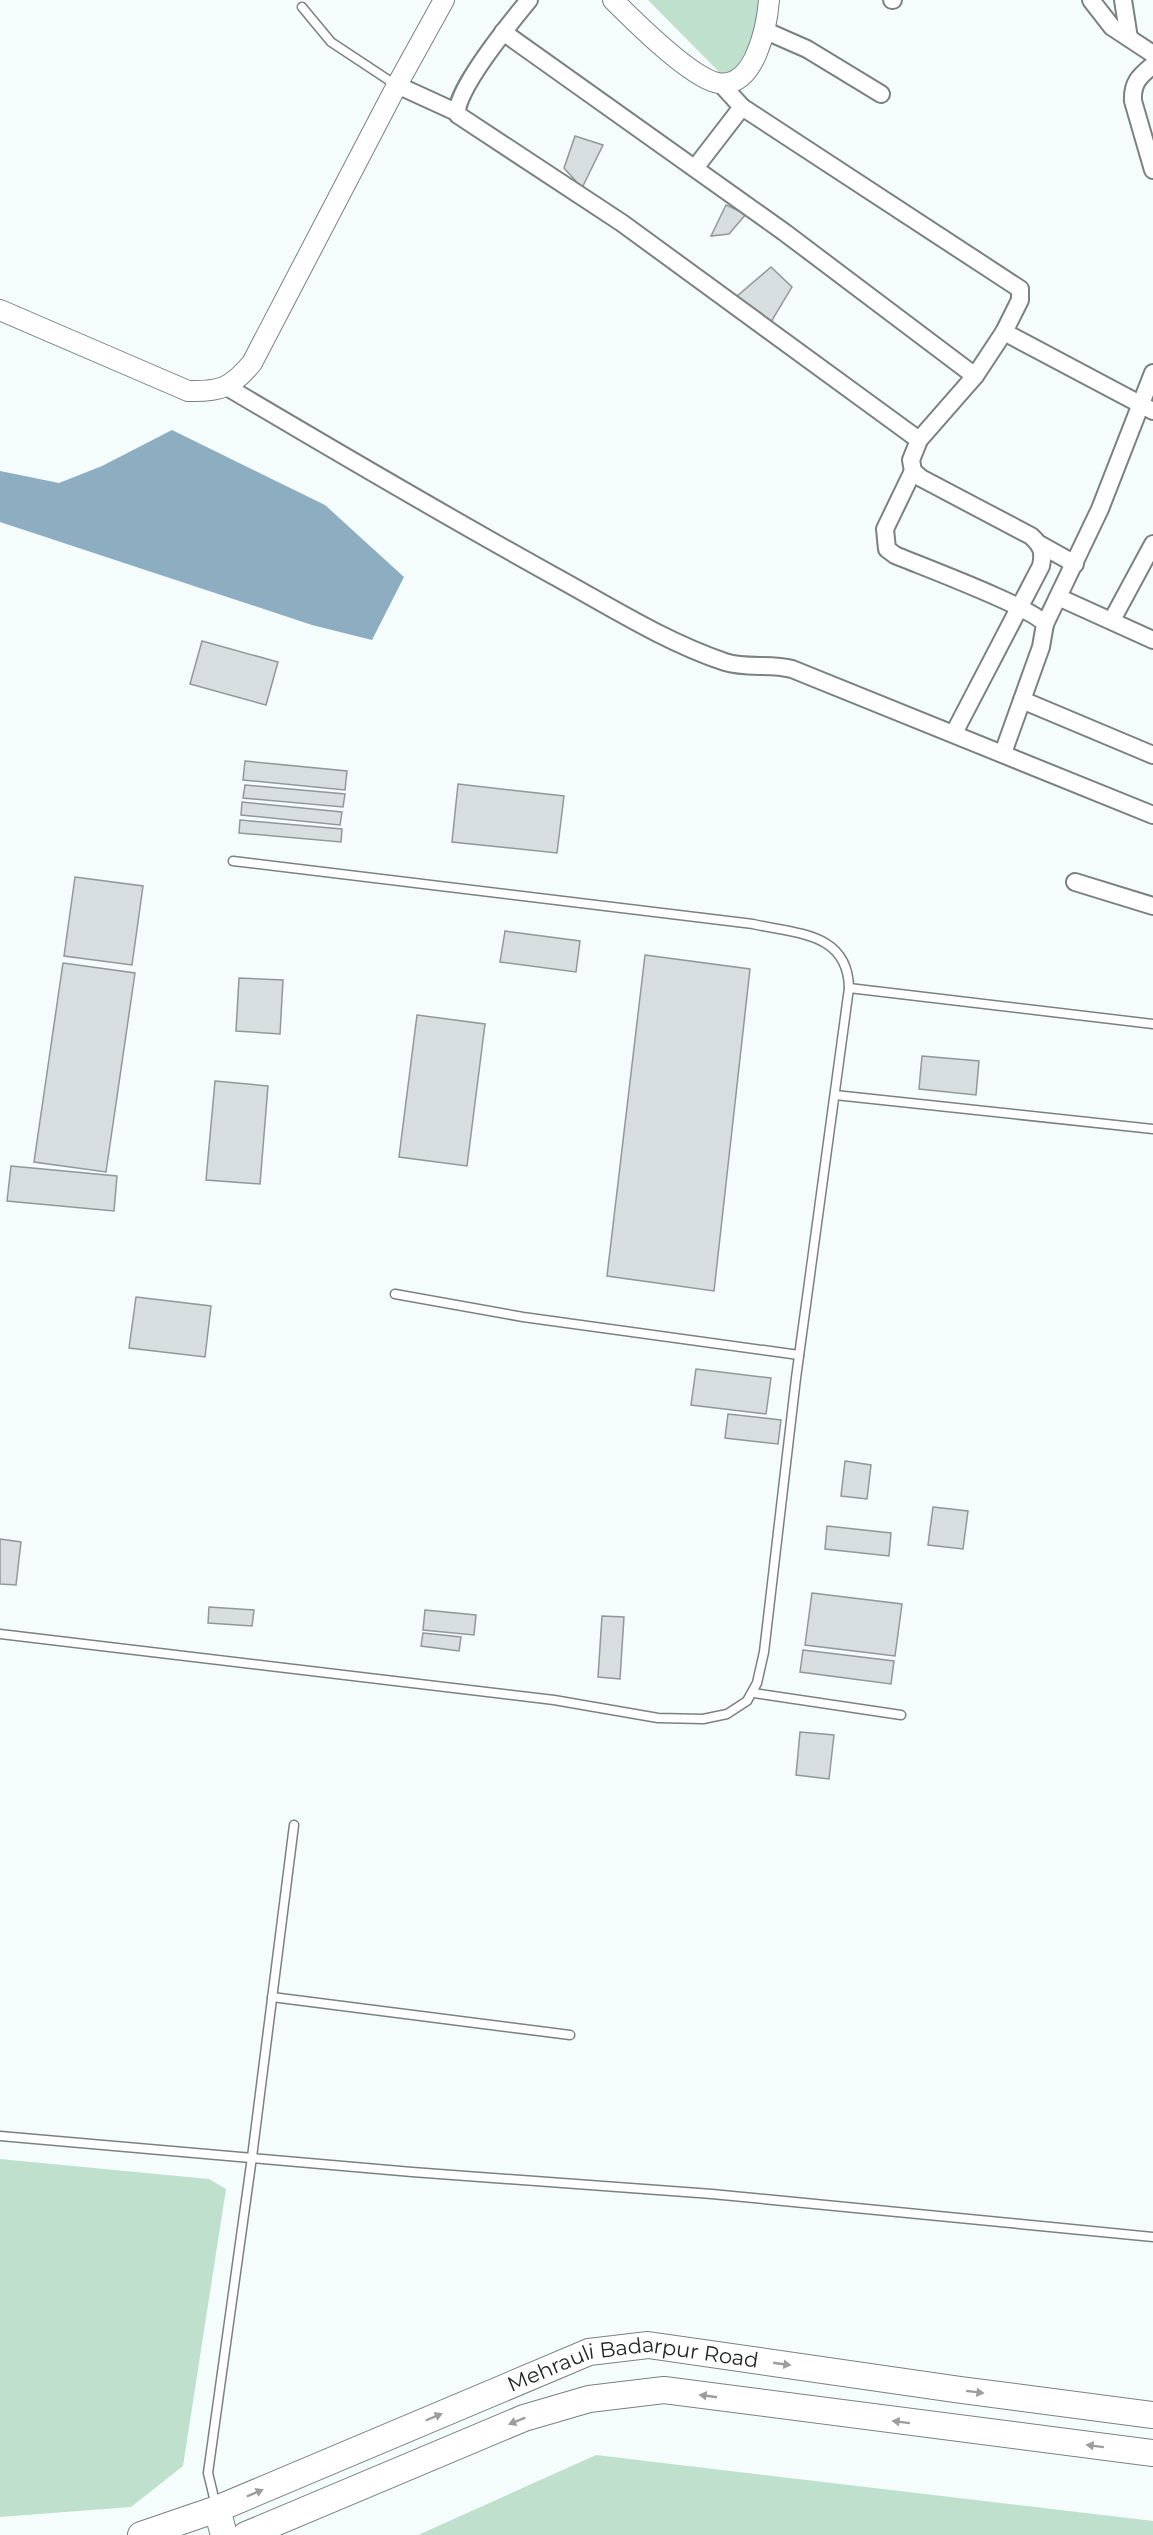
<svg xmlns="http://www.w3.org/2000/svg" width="1153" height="2535" viewBox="0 0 1153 2535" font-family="Montserrat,sans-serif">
	<rect width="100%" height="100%" fill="#f5fcfc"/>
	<!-- green -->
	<g fill="#c0e0ce">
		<polygon points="648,0 758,0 756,34 728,81"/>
		<polygon points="0,2159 209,2179 226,2189 183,2466 131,2507 0,2517"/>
		<polygon points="596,2455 1153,2521 1153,2535 418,2535"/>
	</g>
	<!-- water -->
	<polygon fill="#8dadc0" points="172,430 325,505 404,577 372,640 312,625 0,522 0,471 59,483 102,466"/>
	<!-- building -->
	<g fill="#d7dedf" stroke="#92989a" stroke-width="1.5">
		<polygon points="575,136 603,145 582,188 564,168"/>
		<polygon points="726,205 746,214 729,234 711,236"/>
		<polygon points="771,267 792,287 771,322 736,297"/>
		<polygon points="202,641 278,662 266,705 190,684"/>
		<polygon points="245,761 347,771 345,790 243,780"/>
		<polygon points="458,784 564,796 557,853 452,842"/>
		<polygon points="245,785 345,794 343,807 243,798"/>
		<polygon points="242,802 342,812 340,825 241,815"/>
		<polygon points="240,820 342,829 341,842 239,833"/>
		<polygon points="75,877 143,886 132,965 64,956"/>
		<polygon points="505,931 580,941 576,972 500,962"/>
		<polygon points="645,955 750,969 714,1291 607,1276"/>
		<polygon points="63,963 135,973 106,1172 34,1162"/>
		<polygon points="239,978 283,980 280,1034 236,1031"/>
		<polygon points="417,1015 485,1024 467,1166 399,1157"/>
		<polygon points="922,1056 979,1061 976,1095 919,1089"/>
		<polygon points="215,1081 268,1086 260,1184 206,1180"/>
		<polygon points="11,1166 117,1176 114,1211 7,1201"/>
		<polygon points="136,1297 211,1306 205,1357 129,1348"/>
		<polygon points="696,1369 771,1378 766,1414 691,1405"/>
		<polygon points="728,1414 781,1420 778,1444 725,1438"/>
		<polygon points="845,1461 871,1465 867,1499 841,1496"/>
		<polygon points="933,1507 968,1511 963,1549 928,1545"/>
		<polygon points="827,1526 891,1533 889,1556 825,1549"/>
		<polygon points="0,1539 21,1542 16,1585 0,1584"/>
		<polygon points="812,1593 902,1604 895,1656 805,1645"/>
		<polygon points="209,1607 254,1610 252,1626 208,1623"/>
		<polygon points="425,1610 476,1615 474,1635 423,1630"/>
		<polygon points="602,1616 624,1617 620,1679 598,1677"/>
		<polygon points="423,1633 461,1637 459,1651 421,1646"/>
		<polygon points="803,1650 894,1661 891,1684 800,1672"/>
		<polygon points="800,1732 834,1735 829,1779 796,1775"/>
	</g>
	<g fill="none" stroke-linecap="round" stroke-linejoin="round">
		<!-- service casing -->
		<g stroke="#7b8181" stroke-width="11">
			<g id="service">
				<polyline points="302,7 331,42 396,85"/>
				<polyline points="849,988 1153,1024"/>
				<polyline points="835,1095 1153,1129"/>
				<polyline points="395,1294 523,1317 799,1355"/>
				<path d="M0 1634 554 1700 658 1718 703 1719 727 1714 747 1701 757 1683 764 1652 796 1378 849 988C848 932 796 934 753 924L233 861"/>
				<polyline points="754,1693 901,1715"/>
				<polyline points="272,1997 570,2035"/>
				<polyline points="0,2136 412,2172 712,2194 1153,2237"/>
				<polyline points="216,2506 208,2473 252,2157 294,1825"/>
			</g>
		</g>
		<!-- minor casing -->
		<g stroke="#7b8181" stroke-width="20">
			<g id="minor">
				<path d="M529 0C515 17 450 96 458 115L622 223 919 440"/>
				<polyline points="892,0 893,0"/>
				<polyline points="1091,0 1112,27 1153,54"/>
				<polyline points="1123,0 1129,38"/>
				<polyline points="766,31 807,49 881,94"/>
				<polyline points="503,32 784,232 975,376"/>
				<path d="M1153 65C1140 76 1132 82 1133 101L1153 170"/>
				<path d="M721 84 742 107 1020 289V300L1004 332 975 376 919 440 911 460 913 471 921 478 1031 536C1042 546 1044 552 1041 566L954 733"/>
				<polyline points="397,85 456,112"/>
				<polyline points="695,168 742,107"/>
				<polyline points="1004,332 1153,411"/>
				<path d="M227 387C335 451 444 515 554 576 609 606 665 642 725 662 746 669 770 663 792 669L1153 815"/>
				<path d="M913 471 885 529 887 549 895 555C921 566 1034 608 1045 624L1041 647 1003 753"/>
				<polyline points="1041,545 1075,564"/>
				<polyline points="1058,597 1153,640"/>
				<polyline points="1112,620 1153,544"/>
				<polyline points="1045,624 1100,509 1153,373"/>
				<polyline points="1022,700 1153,755"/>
				<polyline points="1075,882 1153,906"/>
			</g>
		</g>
		<!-- tertiary casing -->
		<g stroke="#7b8181" stroke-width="22">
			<g id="tertiary">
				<path d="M613 0C634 21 691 78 718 83 755 90 767 25 769 0"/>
				<path d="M0 310 188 391C220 392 231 388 252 363L397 85 444 0"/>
			</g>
		</g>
		<!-- primary casing -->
		<g stroke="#7b8181" stroke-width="28">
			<g id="primary">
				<polyline points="217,2509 224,2535"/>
				<path id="s1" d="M141 2535 217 2509 589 2352 648 2345 961 2390 1153 2415"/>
				<polyline points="246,2535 524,2418 589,2399 664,2390 1153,2453"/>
			</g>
		</g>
		<!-- service -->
		<use href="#service" stroke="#fff" stroke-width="8"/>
		<!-- minor -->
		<use href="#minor" stroke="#fff" stroke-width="16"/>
		<!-- tertiary -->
		<use href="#tertiary" stroke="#fff" stroke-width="20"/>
		<!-- primary -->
		<use href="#primary" stroke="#fff" stroke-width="26"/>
	</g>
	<!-- one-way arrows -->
	<defs><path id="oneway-solid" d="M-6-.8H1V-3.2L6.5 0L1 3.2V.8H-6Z" transform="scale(1.5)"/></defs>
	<g fill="#9c9d9d">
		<use href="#oneway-solid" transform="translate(782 2364) rotate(8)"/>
		<use href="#oneway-solid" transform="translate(975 2392) rotate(7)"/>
		<use href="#oneway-solid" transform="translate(708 2396) rotate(-172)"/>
		<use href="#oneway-solid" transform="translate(434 2417) rotate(-23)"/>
		<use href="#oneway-solid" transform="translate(517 2421) rotate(158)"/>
		<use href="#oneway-solid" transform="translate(901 2422) rotate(-173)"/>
		<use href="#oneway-solid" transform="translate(1095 2446) rotate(-173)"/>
		<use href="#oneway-solid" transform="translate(255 2493) rotate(-23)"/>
	</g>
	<g text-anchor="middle" stroke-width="4.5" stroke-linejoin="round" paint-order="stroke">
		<!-- street labels -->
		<g font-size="21" fill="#232626" stroke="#fff">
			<text dy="7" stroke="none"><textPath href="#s1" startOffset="526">Mehrauli Badarpur Road</textPath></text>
		</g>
	</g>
</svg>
